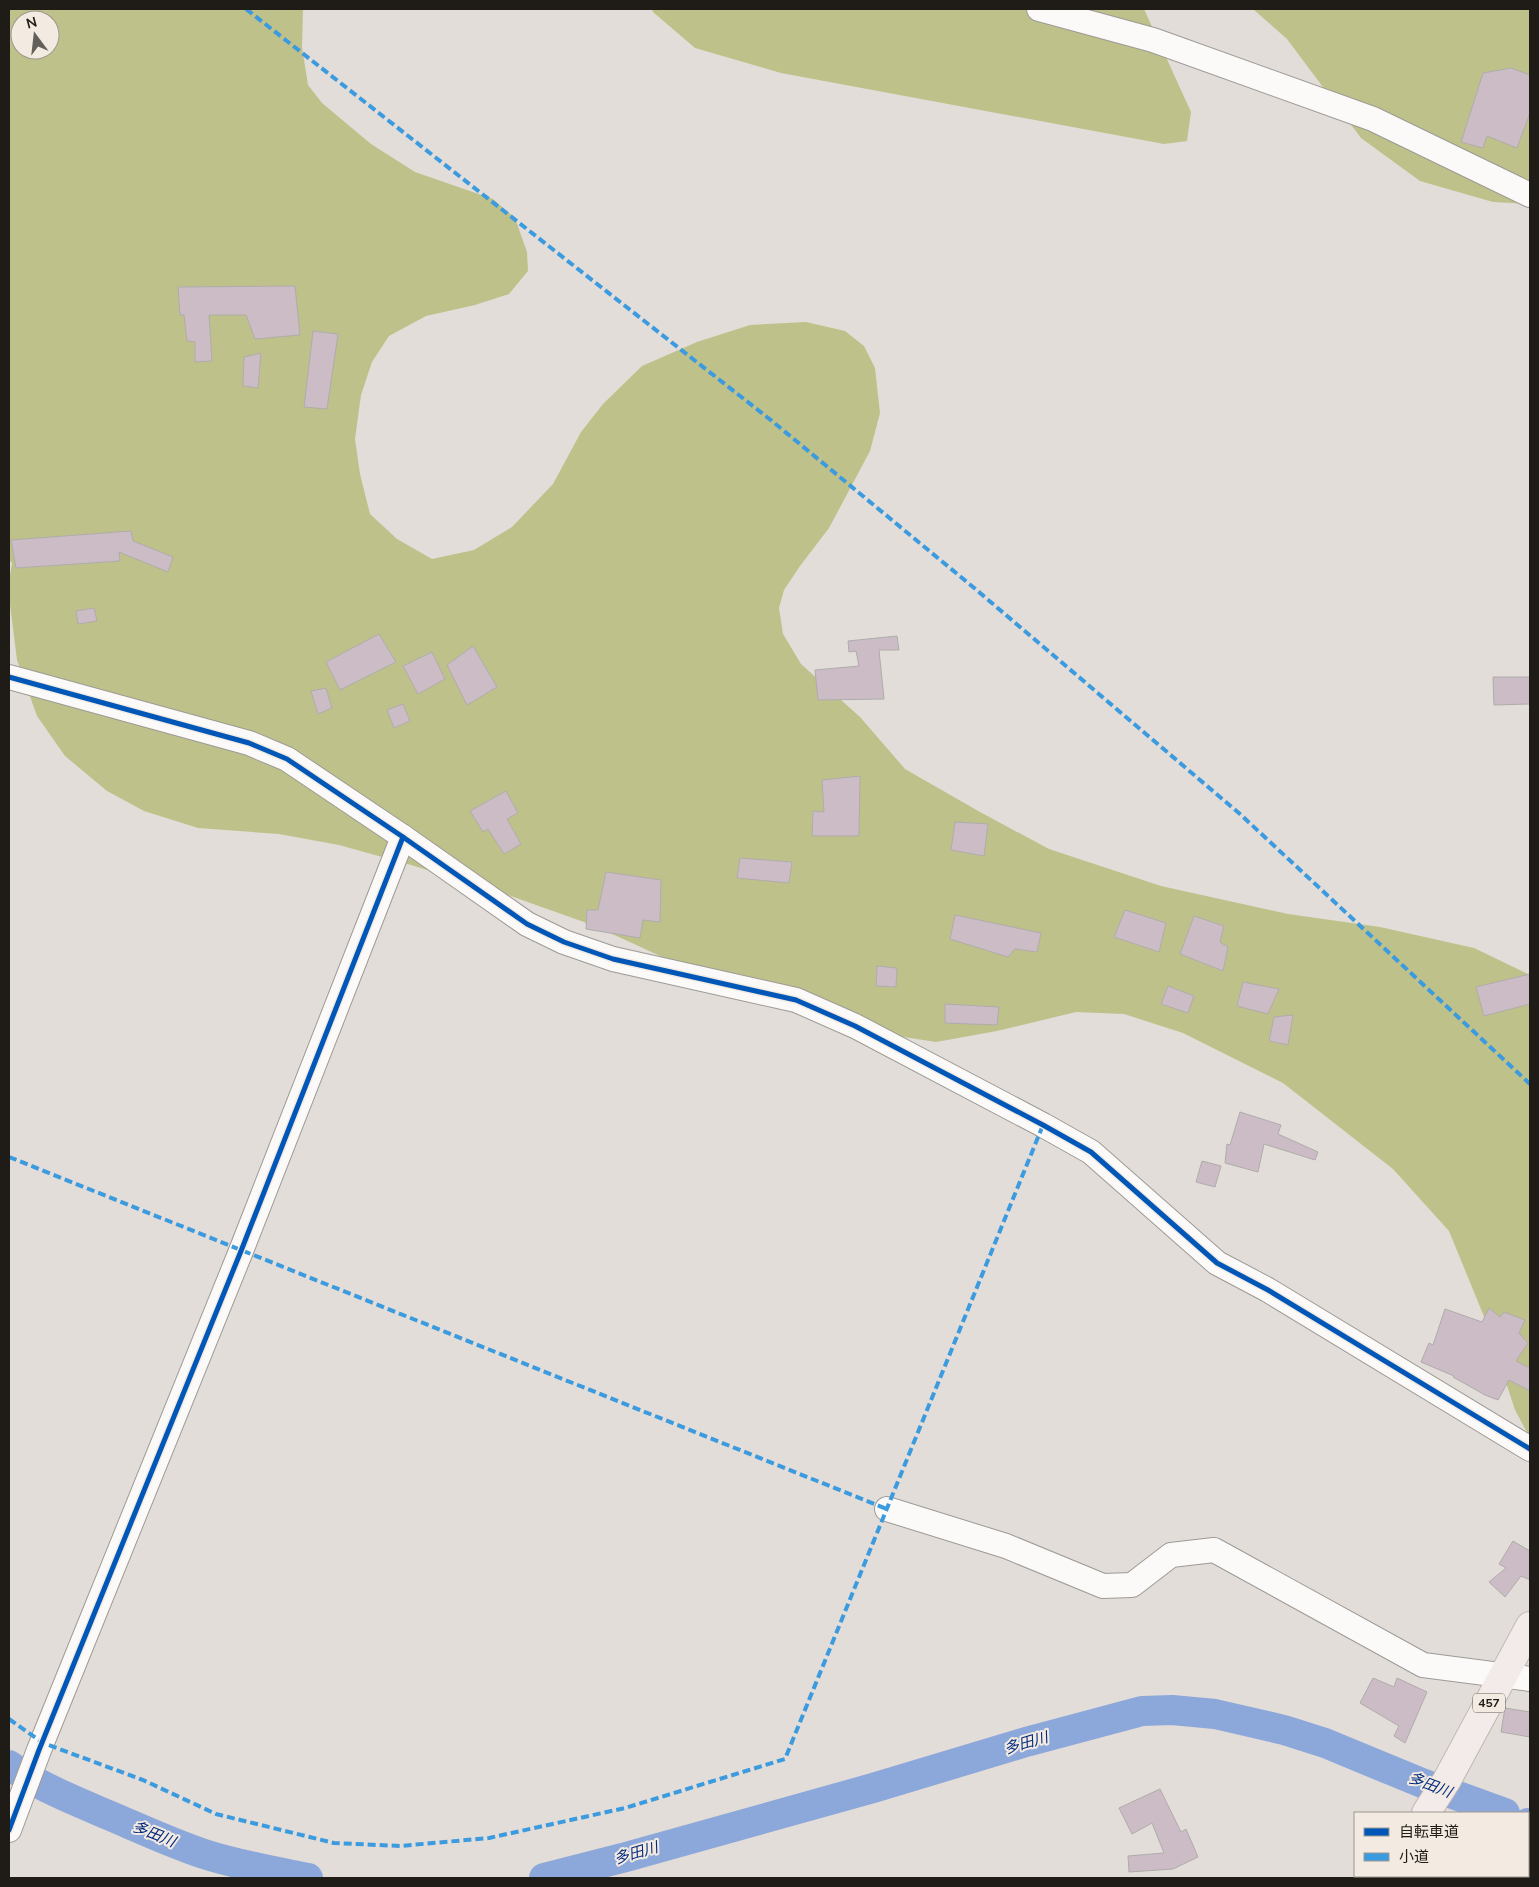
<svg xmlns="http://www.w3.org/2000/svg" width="1539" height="1887" viewBox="0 0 1539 1887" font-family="'Nunito Sans','Noto Sans JP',sans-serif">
	<rect width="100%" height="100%" fill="#e2ddd8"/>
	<!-- forest -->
	<g fill="#bfc18a" fill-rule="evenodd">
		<path d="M9 9H303L302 47 308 85 322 103 371 144 415 172 493 199 515 218 527 252 528 271 509 294 475 305 426 316 389 336 372 362 361 395 355 439 360 474 370 514 397 539 432 559 474 550 512 527 553 484 581 432 603 404 642 366 697 342 750 325 806 322 845 331 864 346 875 368 880 413 870 451 829 528 800 566 784 590 779 608 783 634 801 664 860 717 905 769 980 812 1049 849 1161 886 1288 914 1380 927 1474 948 1530 975V1438L1515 1410 1485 1319 1449 1231 1393 1169 1283 1083 1183 1033 1124 1014 1076 1012 997 1031 936 1042 884 1034 803 1016 697 973 595 926 508 895 411 865 339 845 279 834 198 828 144 811 107 791 65 756 37 716 17 660 9 597V581L12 563 9 560ZM20 20H50V50H20Z"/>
		<polygon points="652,9 1144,9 1191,112 1187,141 1164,144 781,73 695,48 653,12"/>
		<polygon points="1253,9 1530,9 1530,204 1493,202 1420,181 1361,138 1287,39"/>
	</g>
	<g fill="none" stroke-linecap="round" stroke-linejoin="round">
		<!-- river -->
		<g stroke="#8ca7da" stroke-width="30">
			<path d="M9 1765C36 1785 69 1798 101 1812 135 1826 168 1842 204 1854 238 1865 273 1871 308 1878"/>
			<polyline points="1528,1823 1530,1824"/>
			<polyline points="544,1878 626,1857 873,1788 1026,1742 1142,1711 1172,1710 1215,1714 1284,1730 1325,1743 1422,1783 1505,1813"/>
		</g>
	</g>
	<!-- building -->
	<g fill="#cbbcc6" stroke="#b0acab">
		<polygon points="1511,68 1530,75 1530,113 1517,148 1487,136 1483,148 1461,142 1483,73"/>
		<polygon points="295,286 300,335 255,339 246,315 209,315 212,361 195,362 195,342 187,341 184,315 180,315 178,287"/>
		<polygon points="313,331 338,334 327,409 304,407"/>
		<polygon points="261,353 258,388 243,386 244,357"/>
		<polygon points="131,531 133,541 173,557 168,572 119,552 120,561 16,568 11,540"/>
		<polygon points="94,608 97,621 78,624 76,611"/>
		<polygon points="379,634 396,662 340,690 326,662"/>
		<polygon points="897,636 899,650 879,650 884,699 818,700 815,670 859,666 856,651 849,652 848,641"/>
		<polygon points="473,646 497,687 467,705 447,665"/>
		<polygon points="432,652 445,679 418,694 403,666"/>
		<polygon points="1493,677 1530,677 1530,704 1494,705"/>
		<polygon points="326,688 332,708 318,714 311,691"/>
		<polygon points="403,704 410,721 394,728 387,710"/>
		<polygon points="860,776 859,836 812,836 813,811 824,812 822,780"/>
		<polygon points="506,791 518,813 507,819 521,844 504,854 488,829 483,832 470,811"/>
		<polygon points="955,822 988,824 984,856 951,850"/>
		<polygon points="740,858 792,862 789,883 737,878"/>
		<polygon points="606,872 661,880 660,922 643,920 640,938 586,929 587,910 598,910"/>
		<polygon points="1125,910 1166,923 1159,952 1114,937"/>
		<polygon points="955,915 1041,933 1037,952 1015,949 1008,957 950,939"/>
		<polygon points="1194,916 1224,926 1220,942 1228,947 1223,971 1180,954"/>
		<polygon points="877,966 897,968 896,987 876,986"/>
		<polygon points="1530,974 1530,1004 1484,1016 1476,987"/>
		<polygon points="1243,982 1279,989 1268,1014 1237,1006"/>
		<polygon points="1168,986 1194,996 1188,1013 1161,1004"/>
		<polygon points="945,1004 999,1007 997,1025 945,1023"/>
		<polygon points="1293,1015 1288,1045 1269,1041 1274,1017"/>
		<polygon points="1240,1112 1281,1125 1278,1134 1318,1152 1315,1160 1264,1144 1258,1172 1225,1163 1227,1144 1230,1145"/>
		<polygon points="1202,1161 1221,1166 1215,1187 1196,1182"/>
		<polygon points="1489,1308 1500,1317 1504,1312 1525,1320 1519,1333 1528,1343 1516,1361 1530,1368 1530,1391 1509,1380 1498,1400 1485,1395 1453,1377 1454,1376 1421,1362 1429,1343 1433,1345 1445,1309 1482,1322"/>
		<polygon points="1513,1541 1530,1551 1530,1580 1521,1576 1505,1597 1489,1582 1506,1568 1499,1564"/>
		<polygon points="1373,1678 1394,1687 1397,1678 1427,1692 1405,1743 1394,1736 1399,1726 1360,1703"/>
		<polygon points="1505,1708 1530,1712 1530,1737 1501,1732"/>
		<polygon points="1160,1789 1181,1832 1186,1829 1198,1857 1173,1869 1129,1872 1128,1856 1164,1853 1152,1823 1132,1834 1119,1808"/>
	</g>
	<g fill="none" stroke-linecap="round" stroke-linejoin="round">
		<!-- minor casing -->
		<g stroke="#9d9a96" stroke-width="26">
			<g id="minor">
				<polyline points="1039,9 1153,40 1373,119 1530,195"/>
				<polyline points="9,677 249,743 287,759 403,837 527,924 564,942 613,959 796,1000 855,1026 1043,1125 1091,1152 1217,1263 1268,1290 1530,1449"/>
				<polyline points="887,1509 1006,1546 1103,1586 1132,1585 1171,1555 1214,1550 1423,1665 1530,1679"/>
				<polyline points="9,1830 39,1750 241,1251 403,837"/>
			</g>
		</g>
		<!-- highway casing -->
		<g stroke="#beb5b1" stroke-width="30">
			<g id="highway">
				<polyline points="1426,1813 1447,1780 1530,1626"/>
				<polyline points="1386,1878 1387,1876"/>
			</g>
		</g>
		<!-- minor -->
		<use href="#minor" stroke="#fbfaf9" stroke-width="24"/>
		<!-- highway -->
		<use href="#highway" stroke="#f3ebe9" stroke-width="28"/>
		<!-- quiet -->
		<g stroke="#3c9bdf" stroke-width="4" stroke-dasharray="8 4" stroke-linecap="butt">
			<polyline points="246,9 772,421 973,587 1240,814 1530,1084"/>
			<polyline points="9,1157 887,1509"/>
			<polyline points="9,1719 43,1743 143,1780 216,1814 334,1843 400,1846 489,1838 625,1808 785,1759 1043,1125"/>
		</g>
		<!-- cycleway casing -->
		<g stroke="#f3ebe1" stroke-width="8">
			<g id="cycleway">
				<polyline points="9,677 249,743 287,759 403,837 527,924 564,942 613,959 796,1000 855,1026 1043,1125 1091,1152 1217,1263 1268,1290 1530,1449"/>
				<polyline points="9,1830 39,1750 241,1251 403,837"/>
			</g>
		</g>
		<!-- cycleway -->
		<use href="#cycleway" stroke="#0057b8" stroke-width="5"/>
	</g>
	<g text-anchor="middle" stroke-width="4" stroke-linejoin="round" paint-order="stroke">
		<!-- shield labels -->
		<rect fill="#f3ebe1" stroke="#5f5a54" stroke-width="1" x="1473" y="1693.5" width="32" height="19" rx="4"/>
		<g font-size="12" font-weight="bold" fill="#1f1c18">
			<text x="1489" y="1707">457</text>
		</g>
		<!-- water labels -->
		<g font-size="15" font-style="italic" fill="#002a80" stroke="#f3ebe1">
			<text transform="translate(1026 1743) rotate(-16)" y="5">多田川</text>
			<text transform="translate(1430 1785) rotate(21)" y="5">多田川</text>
			<text transform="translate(154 1834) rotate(22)" y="5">多田川</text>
			<text transform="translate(636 1853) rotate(-16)" y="5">多田川</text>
		</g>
	</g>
	<!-- border -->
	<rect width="1539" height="1887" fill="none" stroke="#1f1c18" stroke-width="20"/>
	<!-- legend -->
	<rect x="1354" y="1812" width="175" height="65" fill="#f3ebe1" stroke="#9e9891"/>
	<rect x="1364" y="1828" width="25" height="8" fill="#0057b8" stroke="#9e9891"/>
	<text x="1399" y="1837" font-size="15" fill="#1f1c18">自転車道</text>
	<rect x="1364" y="1853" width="25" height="8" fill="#3c9bdf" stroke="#9e9891"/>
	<text x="1399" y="1862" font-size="15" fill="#1f1c18">小道</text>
	<!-- north arrow -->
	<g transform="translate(35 35) rotate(345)"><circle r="24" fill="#f3ebe1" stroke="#9e9891"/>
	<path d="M0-4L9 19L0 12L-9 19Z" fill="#63605b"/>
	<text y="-8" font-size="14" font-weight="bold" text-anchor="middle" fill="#1f1c18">N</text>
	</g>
</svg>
